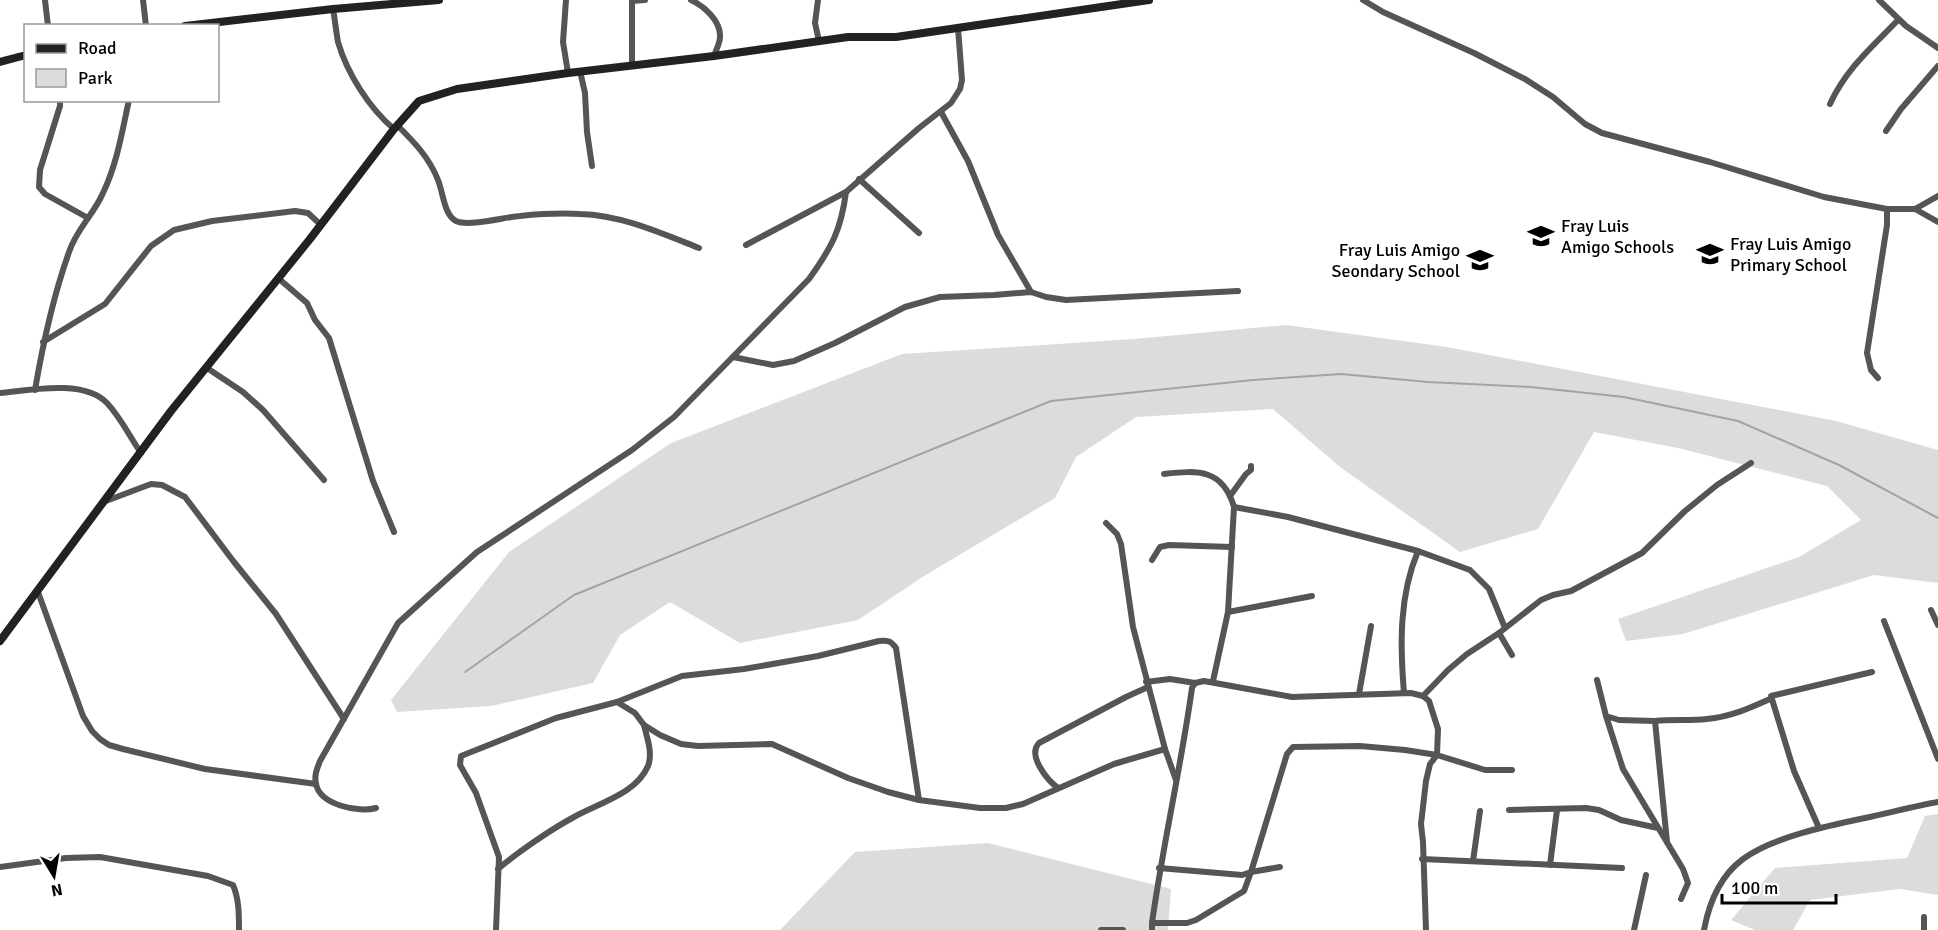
<svg xmlns="http://www.w3.org/2000/svg" width="1938" height="930" viewBox="0 0 1938 930" font-family="Signika,sans-serif">
	<rect width="100%" height="100%" fill="#fff"/>
	<!-- green -->
	<g fill="#dcdcdc">
		<polygon points="1286,325 1447,347 1758,406 1836,421 1938,450 1938,583 1874,575 1683,634 1626,641 1618,619 1799,557 1861,520 1827,486 1678,448 1594,432 1538,529 1460,552 1340,467 1273,409 1136,417 1076,457 1055,498 924,576 858,620 740,643 670,602 620,635 593,683 491,706 397,712 391,700 509,552 671,443 902,354 1134,339"/>
		<polygon points="1938,814 1938,895 1900,889 1810,900 1793,930 1755,930 1731,920 1775,868 1907,858 1925,816"/>
		<polygon points="988,843 1171,889 1168,930 780,930 855,852"/>
	</g>
	<g fill="none" stroke-linecap="round" stroke-linejoin="round">
		<!-- stream -->
		<polyline stroke="#a3a3a3" stroke-width="2" points="465,672 574,595 1051,401 1253,380 1341,374 1428,382 1531,387 1624,397 1738,421 1839,465 1938,518"/>
		<!-- street -->
		<g stroke="#555" stroke-width="6">
			<polyline points="45,0 48,26"/>
			<polyline points="143,0 146,26"/>
			<polyline points="566,0 563,42 568,73"/>
			<path d="M691 0C704 6 721 21 720 37 720 43 716 50 714 56"/>
			<polyline points="818,0 815,23 819,41"/>
			<polyline points="1363,0 1383,12 1474,53 1525,79 1553,97 1585,124 1602,133 1710,162 1824,197 1887,209 1915,209 1938,196"/>
			<polyline points="1879,0 1906,26 1938,48"/>
			<polyline points="632,1 645,0"/>
			<path d="M333 9C335 20 336 31 338 42 347 73 369 108 394 129"/>
			<polyline points="632,66 632,0"/>
			<polyline points="580,71 585,93 587,132 592,166"/>
			<polyline points="60,100 60,106 40,170 39,187 45,194 88,218"/>
			<path d="M1830 104C1846 69 1872 47 1898 20"/>
			<polyline points="941,112 968,161 998,235 1031,292"/>
			<path d="M397 125C414 142 429 157 438 180 443 192 444 215 456 221 469 227 505 217 520 216 540 214 560 213 580 214 621 215 661 233 699 248"/>
			<polyline points="1886,131 1901,109 1938,66"/>
			<polyline points="859,179 919,233"/>
			<polyline points="1915,209 1938,222"/>
			<polyline points="746,245 846,192 919,128 951,103 960,89 962,80 958,28"/>
			<polyline points="278,278 307,303 315,320 329,338 373,481 394,532"/>
			<polyline points="43,342 105,304 151,246 174,230 212,221 295,211 308,213 321,225"/>
			<polyline points="733,357 773,365 794,361 835,343 905,307 940,297 994,295 1031,292 1046,297 1066,300 1238,291"/>
			<polyline points="207,368 243,392 263,410 324,480"/>
			<polyline points="1878,378 1871,370 1867,353 1887,225 1887,209"/>
			<path d="M35 390C43 343 53 297 69 252 76 230 94 214 103 193 117 164 122 132 129 100"/>
			<path d="M0 393C30 390 84 379 107 403 121 418 130 437 141 453"/>
			<path d="M1164 474C1198 470 1223 469 1234 507L1228 612"/>
			<polyline points="1230,496 1246,474 1251,470 1251,466"/>
			<polyline points="106,501 151,484 162,485 185,497 234,562 276,614 344,719"/>
			<polyline points="1234,507 1288,517 1418,551 1470,570 1489,589 1505,628"/>
			<polyline points="1106,523 1117,534 1121,544 1133,627 1165,749"/>
			<polyline points="1152,560 1160,547 1169,545 1232,547"/>
			<polyline points="38,592 83,716 92,731 100,739 109,745 123,749 205,769 316,784"/>
			<polyline points="1931,610 1938,625"/>
			<polyline points="1884,621 1938,759"/>
			<polyline points="1499,633 1512,655"/>
			<polyline points="1597,680 1606,716 1619,720 1655,721"/>
			<polyline points="1213,681 1228,612 1312,596"/>
			<polyline points="1146,682 1170,679 1195,683"/>
			<path d="M1404 693C1400 645 1399 596 1418 551"/>
			<polyline points="1359,694 1371,626"/>
			<polyline points="1423,696 1448,670 1467,654 1499,633 1541,600 1553,595 1571,591 1642,553 1685,511 1717,485 1751,463"/>
			<polyline points="617,702 635,713 644,725 660,735 681,744 698,746 772,744 848,778 888,792 919,800 980,808 1006,808 1023,804 1114,764 1165,749 1176,780"/>
			<polyline points="1606,716 1623,769 1683,869 1688,883 1681,899"/>
			<path d="M1058 788C1047 780 1027 755 1039 743L1126 697 1148 687"/>
			<path d="M376 808C359 813 320 805 316 784 314 775 317 769 320 761L398 623 477 552 632 450 674 417 809 279C832 247 841 230 846 192"/>
			<polyline points="1509,810 1586,808 1599,810 1621,820 1658,828"/>
			<polyline points="1819,828 1794,771 1771,696 1872,672"/>
			<path d="M1667 842 1655 721C1672 719 1690 721 1707 719 1730 717 1750 708 1770 699"/>
			<polyline points="1422,859 1622,868"/>
			<polyline points="1473,861 1480,811"/>
			<polyline points="1550,865 1557,810"/>
			<path d="M0 867 66 858 100 857 208 876 233 885C239 899 239 914 239 930"/>
			<polyline points="1159,868 1242,875 1251,872 1287,754 1293,747 1360,746 1405,750 1437,755 1485,770 1512,770"/>
			<path d="M498 869C518 852 550 830 574 817 599 803 636 794 648 766 653 753 647 738 644 725"/>
			<polyline points="1152,923 1187,923 1196,920 1244,891 1251,872 1280,867"/>
			<path d="M496 930 499 857 476 793 460 765 461 756 556 718 617 702 682 676 744 669 818 656 879 641C888 640 891 641 896 648L919 800"/>
			<polyline points="1101,930 1123,930"/>
			<path d="M1152 930V923C1163 844 1181 767 1192 688L1195 683 1204 681 1292 697 1411 693 1423 696 1429 701 1438 729 1437 755 1430 764 1426 781 1421 824 1423 842 1426 930"/>
			<polyline points="1634,930 1646,875"/>
			<path d="M1704 930C1709 903 1720 876 1743 859 1775 836 1832 825 1870 817 1893 812 1915 806 1938 802"/>
			<polyline points="1924,930 1924,917"/>
		</g>
		<!-- secondary -->
		<g stroke="#222" stroke-width="8">
			<polyline points="185,26 333,9 439,0"/>
			<polyline points="0,62 26,55"/>
			<polyline points="0,641 171,411 310,239 394,129 419,101 457,89 568,73 714,56 848,37 896,37 1149,0"/>
		</g>
	</g>
	<!-- icons -->
	<defs>
		<g id="school-bare" transform="scale(2.07)"><path d="M0-5L7-2L0 1L-7-2ZM-4 1L0 2.5L4 1V4Q0 6-4 4Z" fill="#000" stroke="#fff" stroke-width="2.5" paint-order="stroke"/></g>
	</defs>
	<g fill-rule="evenodd">
		<use href="#school-bare" x="1541" y="236"/>
		<use href="#school-bare" x="1710" y="254"/>
		<use href="#school-bare" x="1480" y="260"/>
	</g>
	<g text-anchor="middle" stroke-width="5" stroke-linejoin="round" paint-order="stroke">
		<!-- poi labels -->
		<g font-size="18" fill="#000" stroke="#fff" text-anchor="start">
			<text x="1561" y="232">Fray Luis<tspan x="1561" dy="21">Amigo Schools</tspan></text>
			<text x="1730" y="250">Fray Luis Amigo<tspan x="1730" dy="21">Primary School</tspan></text>
			<text x="1460" y="256" text-anchor="end">Fray Luis Amigo<tspan x="1460" dy="21">Seondary School</tspan></text>
		</g>
	</g>
	<!-- legend -->
	<rect x="24" y="24" width="195" height="78" fill="#ffffff" stroke="#999999" stroke-width="1.5"/>
	<rect x="36" y="44" width="30" height="9" fill="#222222" stroke="#999999" stroke-width="1.5"/>
	<text x="78" y="54" font-size="18" fill="#000000">Road</text>
	<rect x="36" y="69" width="30" height="18" fill="#dcdcdc" stroke="#999999" stroke-width="1.5"/>
	<text x="78" y="84" font-size="18" fill="#000000">Park</text>
	<!-- north arrow -->
	<g transform="translate(54 876) rotate(169)" stroke="#ffffff" stroke-width="4.5" paint-order="stroke">
	<path d="M0-4.5L10 22L0 15L-10 22Z" fill="#000000"/>
	<text y="-9" font-size="16" font-weight="bold" text-anchor="middle" fill="#000000">N</text>
	</g>
	<!-- scale -->
	<path d="M1722 894v9h114v-9" fill="none" stroke="#000000" stroke-width="3"/>
	<text x="1731" y="894" font-size="18" fill="#000000" stroke="#ffffff" stroke-width="4.5" paint-order="stroke">100 m</text>
</svg>
